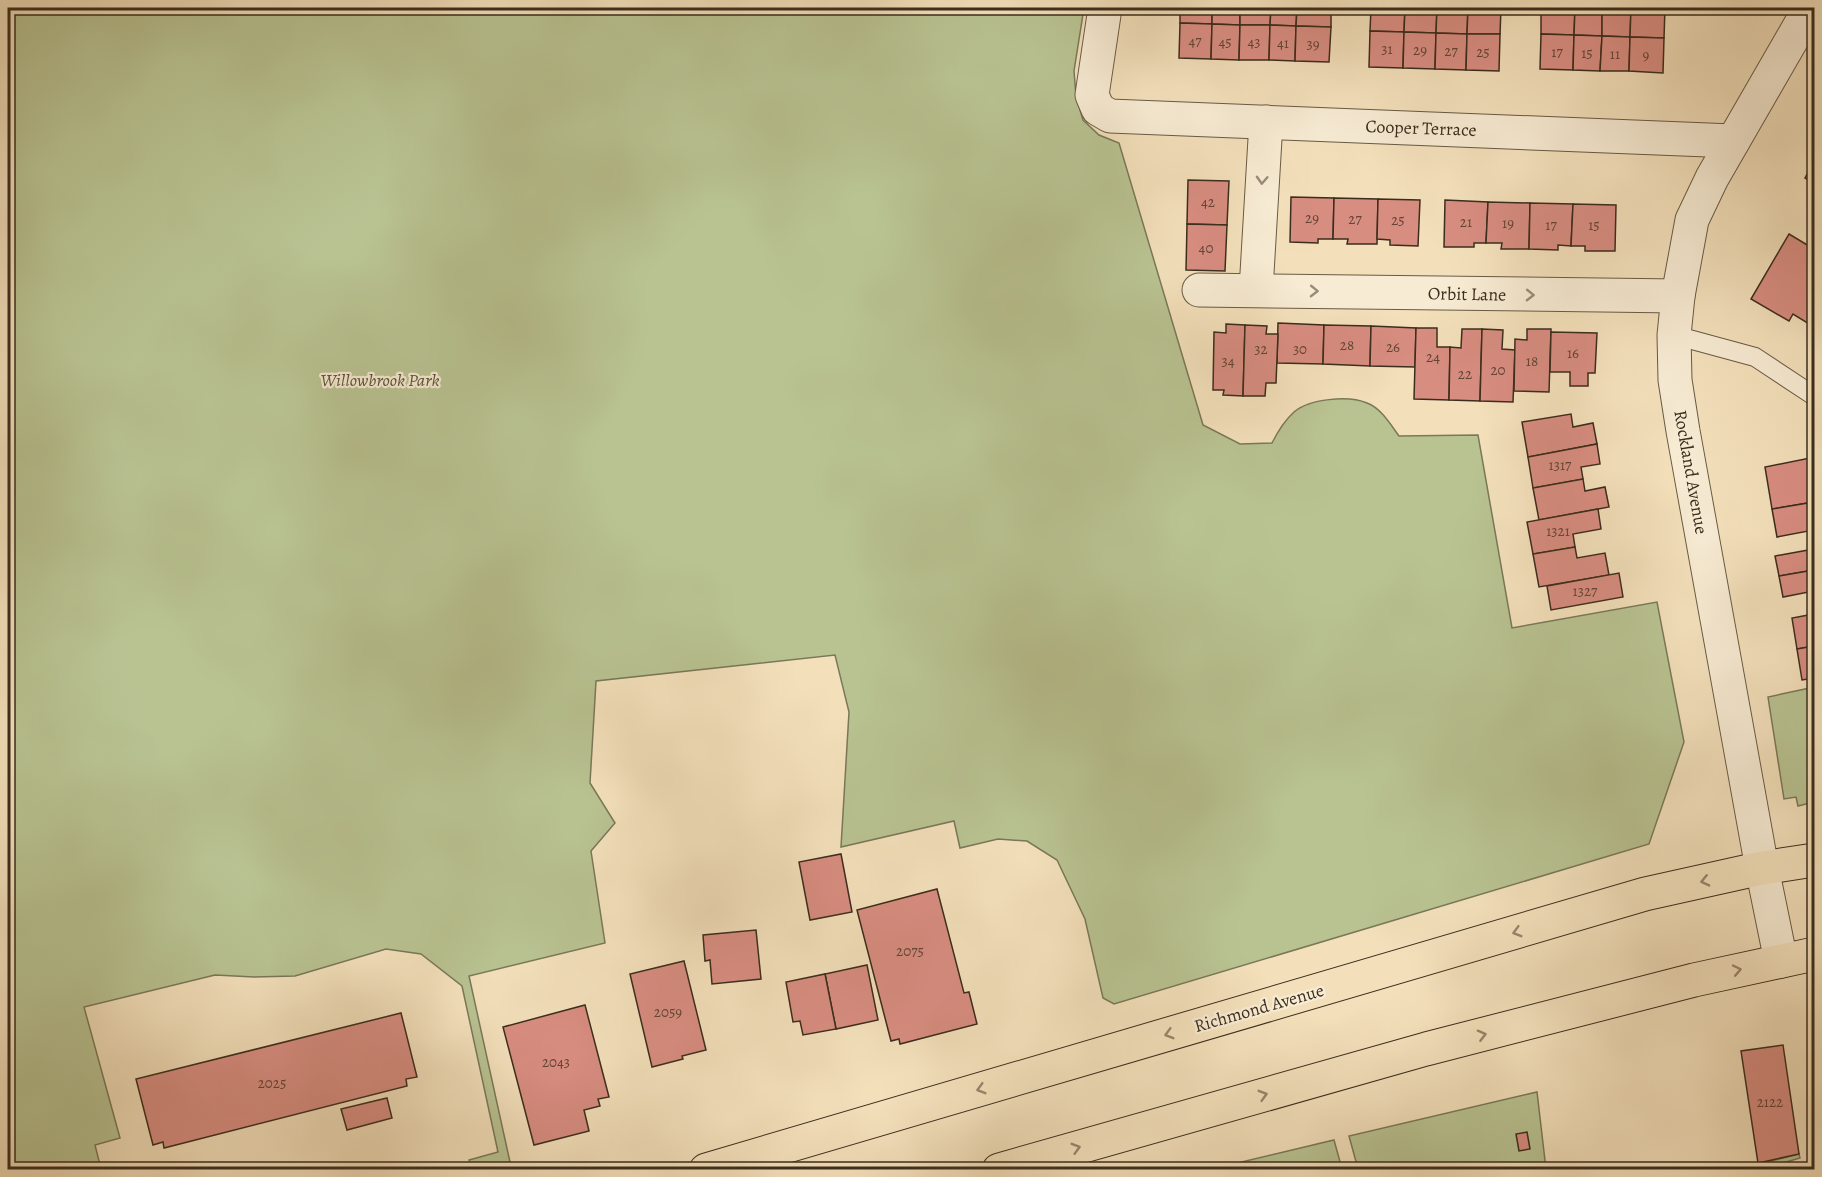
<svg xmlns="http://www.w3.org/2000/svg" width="1822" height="1177" viewBox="0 0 1822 1177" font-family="Alegreya,serif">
	<rect width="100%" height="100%" fill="#f3e0bb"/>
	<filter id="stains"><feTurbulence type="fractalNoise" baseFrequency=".00333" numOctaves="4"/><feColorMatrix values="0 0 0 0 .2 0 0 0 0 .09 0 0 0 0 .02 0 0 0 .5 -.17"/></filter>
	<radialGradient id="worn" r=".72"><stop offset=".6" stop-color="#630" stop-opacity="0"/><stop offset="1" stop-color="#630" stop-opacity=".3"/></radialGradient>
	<!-- green -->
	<g fill="#b9c392" stroke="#7a7858" stroke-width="1.5">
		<path d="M8 8H1084L1074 71 1076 96 1083 120 1099 135 1119 143 1203 425 1240 444 1272 443C1278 431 1284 421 1294 412 1309 399 1348 395 1367 403 1381 408 1391 425 1399 436L1478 435 1512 628 1657 602 1684 742 1649 844 1114 1004 1103 998 1085 919 1057 860 1027 841 998 839 960 848 954 821 841 847 849 712 835 655 596 681 590 783 615 823 591 851 605 943 469 976 510 1162 472 1169 469 1160 498 1152 462 986 421 954 386 949 295 976 254 977 215 975 84 1007 120 1138 95 1145 101 1169H8Z"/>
		<polygon points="1810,688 1814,714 1814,802 1798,806 1796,797 1784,799 1768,697"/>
		<polygon points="1537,1092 1546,1169 1358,1169 1349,1136"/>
		<polygon points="1334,1140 1342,1169 1237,1169 1237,1163"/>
		<polygon points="1799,1154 1800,1158 1762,1169 1734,1170"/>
	</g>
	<!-- building -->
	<g fill="#d88d81" stroke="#3b2d1d" stroke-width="1.5">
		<polygon points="1180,8 1212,8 1212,24 1180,23"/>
		<polygon points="1212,8 1240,8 1240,25 1212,24"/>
		<polygon points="1240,8 1271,8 1270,25 1240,25"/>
		<polygon points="1271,8 1297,8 1296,26 1270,25"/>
		<polygon points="1297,8 1331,8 1331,27 1296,26"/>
		<polygon points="1371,8 1405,8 1404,32 1370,31"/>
		<polygon points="1405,8 1437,8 1436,33 1404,32"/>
		<polygon points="1437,8 1468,8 1467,34 1436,33"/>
		<polygon points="1468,8 1501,8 1500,34 1467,34"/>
		<polygon points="1541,8 1575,8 1574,35 1541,34"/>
		<polygon points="1575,8 1602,8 1602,36 1574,35"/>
		<polygon points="1602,8 1631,8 1630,37 1602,36"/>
		<polygon points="1631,8 1665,8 1664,38 1630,37"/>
		<polygon points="1180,23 1212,24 1211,59 1179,58"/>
		<polygon points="1212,24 1240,25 1239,60 1211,59"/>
		<polygon points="1240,25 1270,25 1269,60 1239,60"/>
		<polygon points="1270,25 1296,26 1295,61 1269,60"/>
		<polygon points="1296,26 1331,27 1329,62 1295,61"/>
		<polygon points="1370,31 1404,32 1403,68 1369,67"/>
		<polygon points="1404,32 1436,33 1435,69 1403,68"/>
		<polygon points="1436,33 1467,34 1466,70 1435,69"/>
		<polygon points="1467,34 1500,34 1499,71 1466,70"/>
		<polygon points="1541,34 1574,35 1573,70 1540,69"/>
		<polygon points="1574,35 1602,36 1600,71 1573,70"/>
		<polygon points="1602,36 1630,37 1629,71 1600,71"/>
		<polygon points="1630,37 1664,38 1663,73 1629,71"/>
		<polygon points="1814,161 1814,184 1805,178"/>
		<polygon points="1188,180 1229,181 1227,225 1187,224"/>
		<polygon points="1291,197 1334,198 1333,239 1318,239 1318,243 1290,242"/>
		<polygon points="1334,198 1378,199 1377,244 1347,244 1348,239 1333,239"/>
		<polygon points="1378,199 1420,200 1418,246 1390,245 1390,240 1377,239"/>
		<polygon points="1445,200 1488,202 1486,243 1474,243 1474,247 1444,247"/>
		<polygon points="1488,202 1530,203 1529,249 1501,249 1502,243 1486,243"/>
		<polygon points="1530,203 1573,204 1571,246 1558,245 1558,250 1529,249"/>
		<polygon points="1573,204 1616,205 1615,251 1585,251 1585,246 1571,246"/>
		<polygon points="1187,224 1227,225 1225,271 1186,270"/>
		<polygon points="1789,234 1814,249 1814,327 1793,314 1789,321 1751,299"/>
		<polygon points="1278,323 1324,325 1323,364 1277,363"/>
		<polygon points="1226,324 1245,325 1243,396 1223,395 1224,390 1213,390 1214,332 1226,333"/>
		<polygon points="1245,325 1267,326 1266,334 1278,334 1276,383 1266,383 1265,396 1243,396"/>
		<polygon points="1324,325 1371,326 1370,366 1323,364"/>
		<polygon points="1371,326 1416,328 1415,367 1370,366"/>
		<polygon points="1416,328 1437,328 1437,347 1450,347 1449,400 1414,399"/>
		<polygon points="1462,329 1482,329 1480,401 1449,400 1450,347 1461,348"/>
		<polygon points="1482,329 1503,330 1502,349 1515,350 1513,402 1480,401"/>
		<polygon points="1527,329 1551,329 1549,392 1514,391 1515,339 1527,340"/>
		<polygon points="1551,332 1597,333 1595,373 1588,373 1588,386 1570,386 1570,372 1550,372"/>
		<polygon points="1571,414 1573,427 1593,423 1597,444 1528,457 1522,422"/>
		<polygon points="1597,444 1600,464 1581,467 1583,479 1533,488 1528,457"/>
		<polygon points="1810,458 1814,461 1814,502 1772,509 1765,467"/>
		<polygon points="1583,479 1585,491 1605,487 1609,507 1539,520 1533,488"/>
		<polygon points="1814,502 1814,530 1777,537 1772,509"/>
		<polygon points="1598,509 1601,529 1573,534 1575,547 1533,554 1527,522"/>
		<polygon points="1575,547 1577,558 1605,553 1609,575 1539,587 1533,554"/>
		<polygon points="1814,549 1814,570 1779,576 1775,556"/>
		<polygon points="1814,570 1814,591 1783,597 1779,576"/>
		<polygon points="1619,573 1623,597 1551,610 1547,586"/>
		<polygon points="1814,614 1814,646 1797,649 1792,618"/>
		<polygon points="1814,646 1814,678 1802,680 1797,649"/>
		<polygon points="841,854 852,912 810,920 799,862"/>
		<polygon points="937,889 964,993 969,992 977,1024 900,1044 899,1039 891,1041 857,910"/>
		<polygon points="756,930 761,979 712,984 710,960 705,961 703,935"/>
		<polygon points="684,961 706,1050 682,1056 683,1059 652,1067 630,974"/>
		<polygon points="867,965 878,1020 836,1029 825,974"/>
		<polygon points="825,974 836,1029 803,1035 800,1021 793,1022 786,982"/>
		<polygon points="585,1005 609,1097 598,1099 600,1106 584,1110 589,1131 534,1145 503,1027"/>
		<polygon points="401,1013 417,1077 406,1079 407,1086 164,1148 163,1142 153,1145 136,1079"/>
		<polygon points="1783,1045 1799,1154 1758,1163 1741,1051"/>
		<polygon points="387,1098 392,1118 347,1130 341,1109"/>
		<polygon points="1527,1132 1530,1149 1519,1151 1516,1134"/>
	</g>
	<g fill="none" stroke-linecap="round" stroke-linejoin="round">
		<!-- service casing -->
		<g stroke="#695a44" stroke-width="20">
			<polyline id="service" points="1674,335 1755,357 1814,396"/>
		</g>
		<!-- minor casing -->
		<g stroke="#695a44" stroke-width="35">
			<g id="minor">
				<polyline points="1105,8 1092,95 1098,109 1110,116 1733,141"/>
				<polyline points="1199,290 1678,296"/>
				<polyline points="1256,290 1266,122"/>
			</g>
		</g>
		<!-- tertiary casing -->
		<g stroke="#695a44" stroke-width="35">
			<polyline id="tertiary" points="1781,961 1762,868 1683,431 1675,380 1674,335 1678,296 1692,220 1712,178 1810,8"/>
		</g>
		<!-- primary casing -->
		<g stroke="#3b2d1d" stroke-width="35">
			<g id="primary">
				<polyline points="706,1170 1645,894 1762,868 1814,860"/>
				<polyline points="999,1170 1426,1049 1694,980 1814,954"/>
			</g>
		</g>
		<!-- service -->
		<use href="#service" stroke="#f7ebd3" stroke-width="18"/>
		<!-- minor -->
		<use href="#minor" stroke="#f7ebd3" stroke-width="33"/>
		<!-- tertiary -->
		<use href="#tertiary" stroke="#f7ebd3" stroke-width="33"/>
		<!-- primary -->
		<use href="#primary" stroke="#f3e0bb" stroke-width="33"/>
	</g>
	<!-- one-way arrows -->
	<defs><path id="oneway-chevron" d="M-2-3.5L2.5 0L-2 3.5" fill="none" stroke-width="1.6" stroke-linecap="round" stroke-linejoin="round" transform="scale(1.5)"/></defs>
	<g stroke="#998c78">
		<use href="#oneway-chevron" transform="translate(1262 180) rotate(93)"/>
		<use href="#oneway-chevron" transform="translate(1314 291) rotate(1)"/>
		<use href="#oneway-chevron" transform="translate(1530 295) rotate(1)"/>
	</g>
	<g stroke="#97866c">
		<use href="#oneway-chevron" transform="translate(1705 881) rotate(167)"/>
		<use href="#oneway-chevron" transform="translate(1517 932) rotate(164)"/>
		<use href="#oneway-chevron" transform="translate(1737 970) rotate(-12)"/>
		<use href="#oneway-chevron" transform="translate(1169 1034) rotate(164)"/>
		<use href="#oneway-chevron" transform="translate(1482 1035) rotate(-14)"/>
		<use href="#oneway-chevron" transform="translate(981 1089) rotate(164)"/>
		<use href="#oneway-chevron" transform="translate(1263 1095) rotate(-16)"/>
		<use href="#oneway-chevron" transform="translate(1076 1148) rotate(-16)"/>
	</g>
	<g text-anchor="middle" stroke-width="4.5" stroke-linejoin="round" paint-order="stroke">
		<!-- number labels -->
		<g font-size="15" fill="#624536">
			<text x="1195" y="46">47</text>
			<text x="1225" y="47">45</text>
			<text x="1254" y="47">43</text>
			<text x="1283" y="48">41</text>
			<text x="1313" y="49">39</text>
			<text x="1387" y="54">31</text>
			<text x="1420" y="55">29</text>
			<text x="1451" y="56">27</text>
			<text x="1483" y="57">25</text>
			<text x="1557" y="57">17</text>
			<text x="1587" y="58">15</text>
			<text x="1615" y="59">11</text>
			<text x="1646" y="60">9</text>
			<text x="1208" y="207">42</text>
			<text x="1312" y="223">29</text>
			<text x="1355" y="224">27</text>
			<text x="1398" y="225">25</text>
			<text x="1466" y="227">21</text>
			<text x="1508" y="228">19</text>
			<text x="1551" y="230">17</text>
			<text x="1594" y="230">15</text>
			<text x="1206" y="253">40</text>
			<text x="1347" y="350">28</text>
			<text x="1393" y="352">26</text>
			<text x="1261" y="354">32</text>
			<text x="1300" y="354">30</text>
			<text x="1573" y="358">16</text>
			<text x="1433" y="362">24</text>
			<text x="1228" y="366">34</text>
			<text x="1532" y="366">18</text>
			<text x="1498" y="375">20</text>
			<text x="1465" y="379">22</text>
			<text x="1560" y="470">1317</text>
			<text x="1558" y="536">1321</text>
			<text x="1585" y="596">1327</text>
			<text x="910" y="956">2075</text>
			<text x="668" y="1017">2059</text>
			<text x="556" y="1067">2043</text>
			<text x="272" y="1088">2025</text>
			<text x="1770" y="1107">2122</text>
		</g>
		<!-- street labels -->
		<g font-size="18" fill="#3b2d1d" stroke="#f7ebd3">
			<text transform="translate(1421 128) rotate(2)" y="6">Cooper Terrace</text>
			<text transform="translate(1467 294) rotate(1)" y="6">Orbit Lane</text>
			<text transform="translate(1691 472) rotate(80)" y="6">Rockland Avenue</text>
			<text transform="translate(1259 1008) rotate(-16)" y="6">Richmond Avenue</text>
		</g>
		<!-- park labels -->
		<g font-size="18" font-style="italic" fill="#5a523a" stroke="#f7ebd3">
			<text x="380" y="386">Willowbrook Park</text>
		</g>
	</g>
	<!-- margin -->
	<rect width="1822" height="1177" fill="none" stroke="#f3e0bb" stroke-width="30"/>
	<rect x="9" y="9" width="1804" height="1159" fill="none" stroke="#3b2d1d" stroke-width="3"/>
	<rect x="15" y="15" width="1792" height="1147" fill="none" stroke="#3b2d1d" stroke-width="1.5"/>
	<rect width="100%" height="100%" filter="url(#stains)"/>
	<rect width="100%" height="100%" fill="url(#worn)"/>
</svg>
